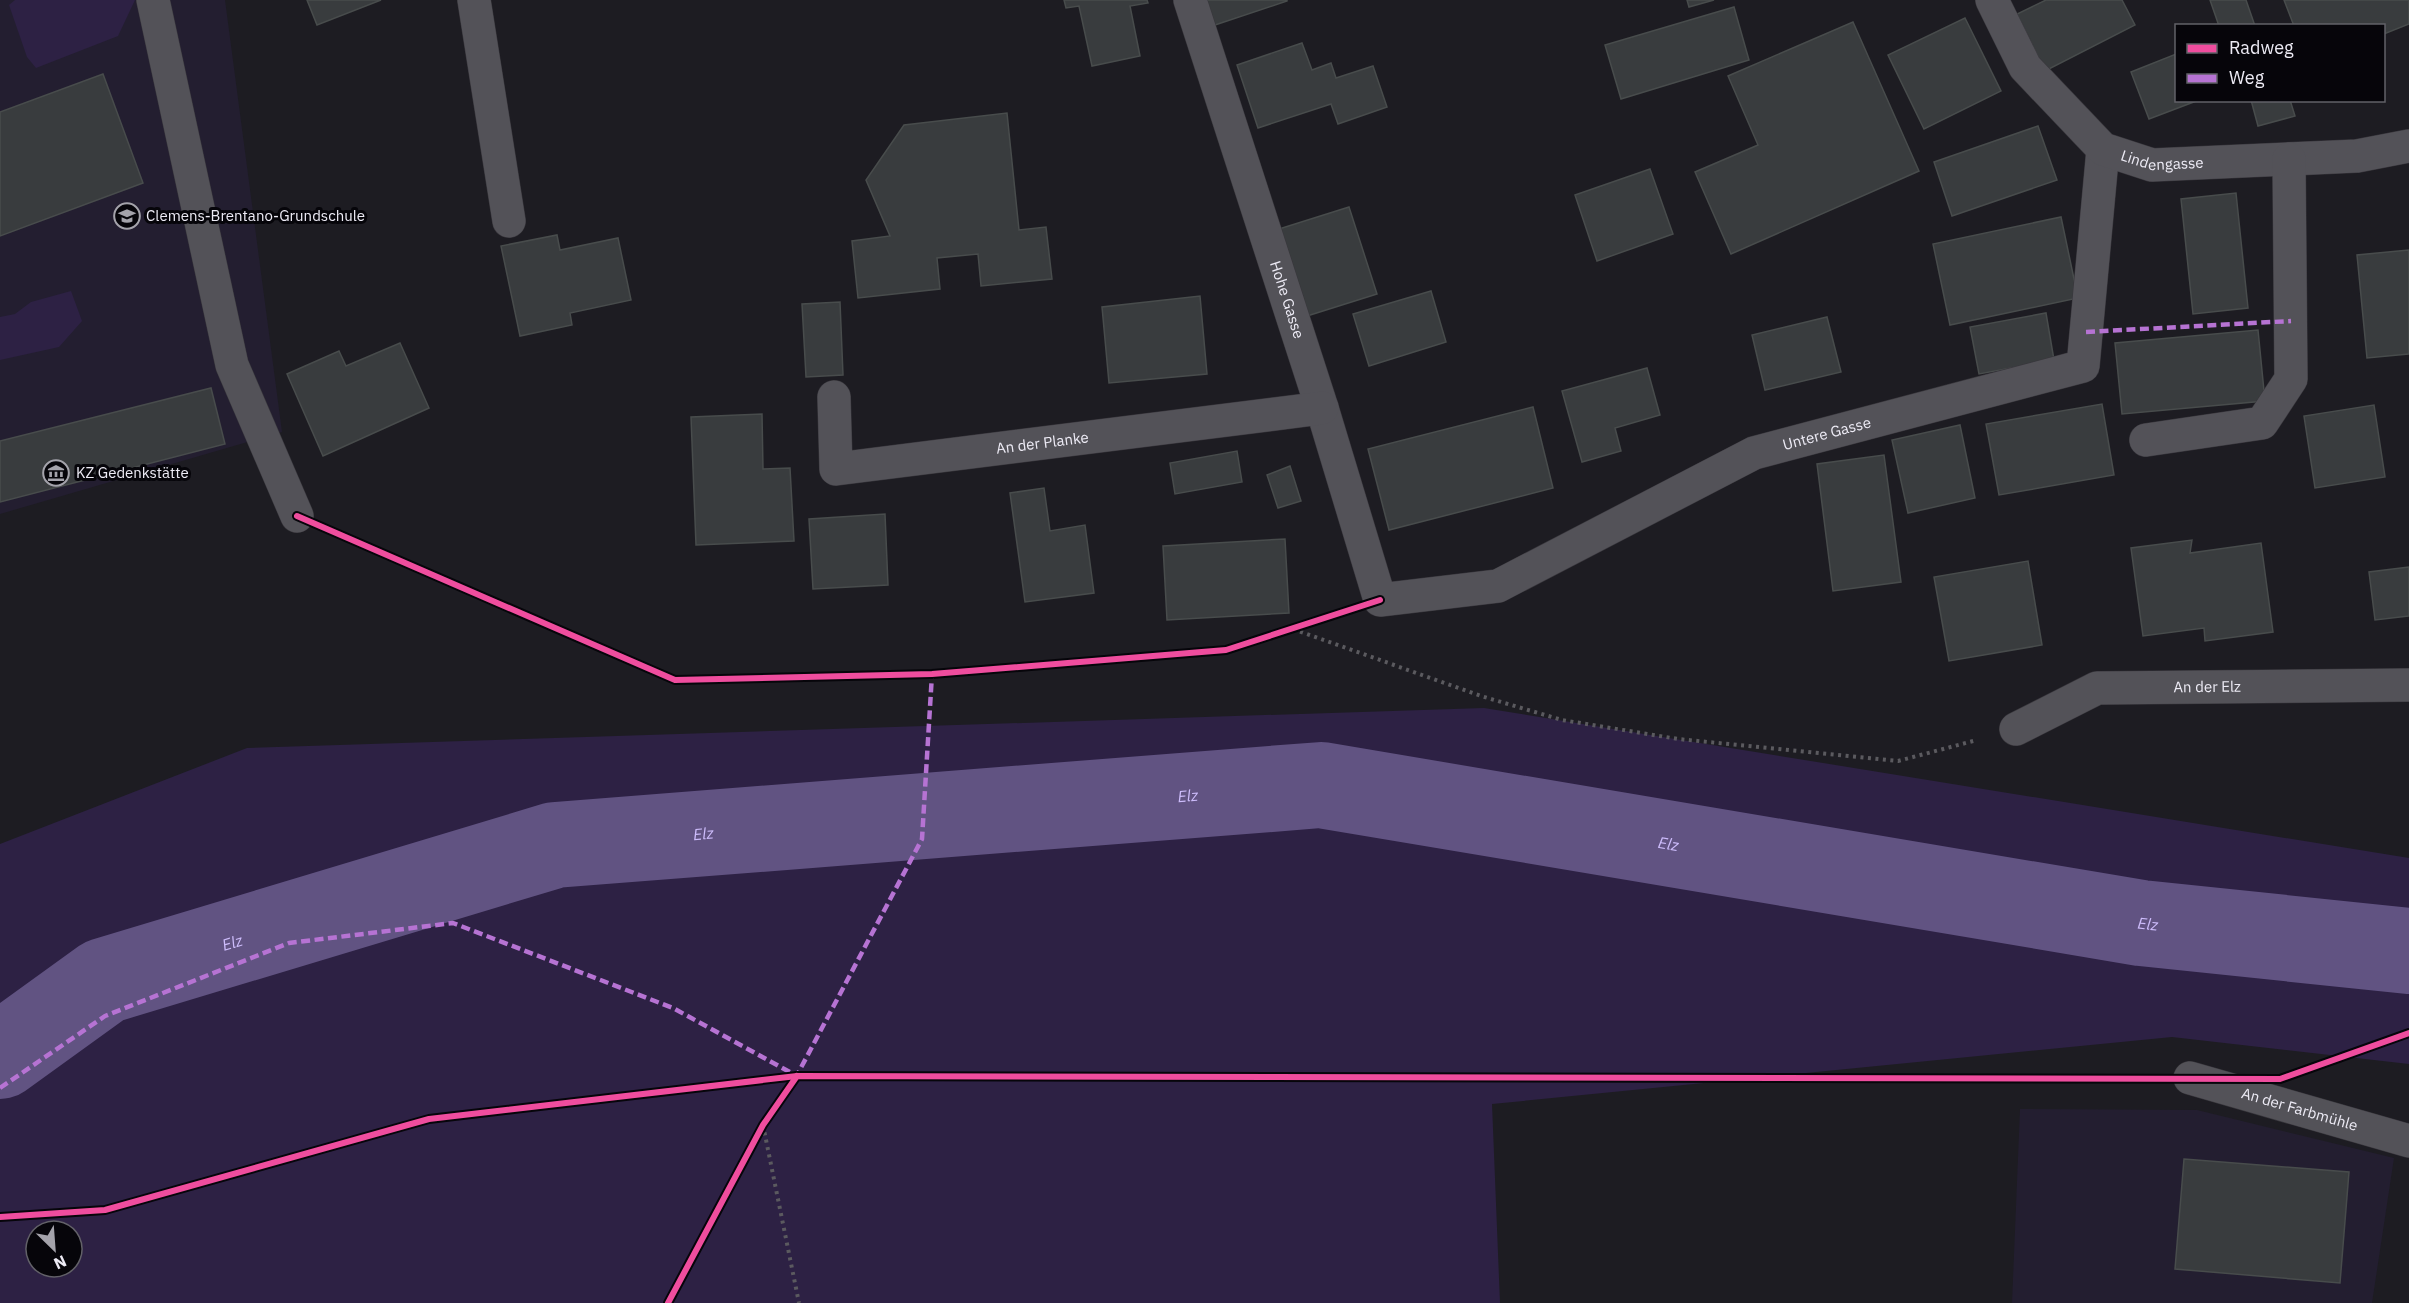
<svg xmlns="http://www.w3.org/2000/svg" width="2409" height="1303" viewBox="0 0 2409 1303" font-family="'IBM Plex Sans',sans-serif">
	<rect width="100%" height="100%" fill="#1d1c22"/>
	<!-- built -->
	<g fill="#231e30">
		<polygon points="0,0 225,0 282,432 0,514"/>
		<polygon points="2020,1109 2197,1110 2394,1158 2372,1303 2012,1303"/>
	</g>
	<!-- green -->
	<g fill="#2d2144" fill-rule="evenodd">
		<polygon points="15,0 135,0 118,36 36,68 27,57 9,5"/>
		<polygon points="71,291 82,321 59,347 0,360 0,317 15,314 31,302"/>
		<path d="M1484 708 2409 858V1064L2172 1037 1492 1104 1500 1303H0V844L247 748ZM36 1231H72V1267H36Z"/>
	</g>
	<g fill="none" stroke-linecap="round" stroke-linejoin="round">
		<!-- river -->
		<path stroke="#615382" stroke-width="86" id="s1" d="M0 1056 104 981 555 845 1321 785 2141 923 2409 951"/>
	</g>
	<!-- building -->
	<g fill="#393c3e" stroke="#484c4c" stroke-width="1.5">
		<polygon points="307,0 381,0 317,25"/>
		<polygon points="1064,0 1147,0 1148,3 1130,6 1140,56 1092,66 1079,6 1066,8"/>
		<polygon points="1200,0 1287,0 1287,1 1209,27"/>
		<polygon points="1687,0 1714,0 1689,7"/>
		<polygon points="2046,0 2122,0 2135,25 2045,71 2017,14"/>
		<polygon points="2210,0 2246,0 2255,26 2219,26"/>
		<polygon points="2284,0 2409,0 2409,24 2384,34 2384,26 2294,26"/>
		<polygon points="1734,7 1749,60 1621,99 1605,45"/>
		<polygon points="1965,18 2001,91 1924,129 1888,55"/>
		<polygon points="1853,22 1919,171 1731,254 1695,172 1758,145 1728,76"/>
		<polygon points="1302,43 1312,70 1331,63 1336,78 1373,66 1387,107 1338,124 1331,104 1258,128 1237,65"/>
		<polygon points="2176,54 2176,100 2199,100 2149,119 2131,72"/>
		<polygon points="103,74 143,183 0,236 0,112"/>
		<polygon points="2251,100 2290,100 2295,116 2258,126"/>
		<polygon points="1007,113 1019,230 1046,227 1052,279 981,286 978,254 937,258 940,289 858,298 852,241 890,236 866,180 904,125"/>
		<polygon points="2038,126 2057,180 1952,216 1934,162"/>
		<polygon points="1650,169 1673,234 1597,261 1575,195"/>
		<polygon points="2236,193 2248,308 2193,314 2181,199"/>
		<polygon points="1349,207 1377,294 1307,316 1279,229"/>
		<polygon points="2061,217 2078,298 1950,325 1933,244"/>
		<polygon points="557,235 560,250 618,238 631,300 570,313 572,325 520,336 501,246"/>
		<polygon points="2409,250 2409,354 2367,358 2357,255"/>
		<polygon points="1431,291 1446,342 1369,366 1353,314"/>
		<polygon points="1200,296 1207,374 1109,383 1102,307"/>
		<polygon points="840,302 843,375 806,377 802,304"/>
		<polygon points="2046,313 2054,360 1979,374 1970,327"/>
		<polygon points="1827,317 1841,372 1765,390 1752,335"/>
		<polygon points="2258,330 2265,401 2122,414 2115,343"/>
		<polygon points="400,343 429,408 323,456 287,374 339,351 346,366"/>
		<polygon points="1647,368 1660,415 1615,428 1621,451 1582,462 1562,391"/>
		<polygon points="211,388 225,444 0,502 0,441"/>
		<polygon points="2102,404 2114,475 1999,495 1986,424"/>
		<polygon points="2374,405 2385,477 2315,488 2304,416"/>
		<polygon points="1533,407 1553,488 1389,530 1368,449"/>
		<polygon points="762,414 763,469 790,468 794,541 696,545 691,417"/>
		<polygon points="1960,425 1975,498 1908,513 1892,440"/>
		<polygon points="1237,451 1242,482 1175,494 1170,463"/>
		<polygon points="1884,455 1901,582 1833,591 1817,464"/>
		<polygon points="1290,466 1301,501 1278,508 1267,475"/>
		<polygon points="1044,488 1050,531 1085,525 1094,593 1025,602 1010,493"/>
		<polygon points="885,514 888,585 813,589 809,519"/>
		<polygon points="1285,539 1289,613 1167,620 1163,546"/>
		<polygon points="2192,540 2190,553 2261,543 2273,632 2205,641 2204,628 2143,636 2131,548"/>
		<polygon points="2028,561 2042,645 1949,661 1934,577"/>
		<polygon points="2409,567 2409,616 2375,620 2369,572"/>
		<polygon points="2184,1159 2349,1172 2340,1283 2175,1269"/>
	</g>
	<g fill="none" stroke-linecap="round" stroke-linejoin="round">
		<!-- minor casing -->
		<g stroke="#39373d" stroke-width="34">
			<g id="minor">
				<polyline points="153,0 232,365 297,516"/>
				<polyline points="474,0 509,221"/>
				<path id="s2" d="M1190 0 1322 408 1380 600 1498 586 1754 453 2083 366 2103 149"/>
				<path id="s3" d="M1992 0 2025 67 2103 149 2152 165 2357 156 2409 146"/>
				<path id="s4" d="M834 397 836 469 1322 408"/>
				<polyline points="2146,440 2262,423 2291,379 2289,159"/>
				<path id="s5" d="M2016 729 2097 688 2409 685"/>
				<path id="s6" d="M2190 1078 2409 1141"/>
			</g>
		</g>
		<!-- path -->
		<g stroke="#5b5a5f" stroke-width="4" stroke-dasharray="3 4.5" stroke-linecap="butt">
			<polyline points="1293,629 1481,696 1562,720 1678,739 1898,761 1977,740"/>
			<polyline points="763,1125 799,1303"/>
		</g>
		<!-- minor -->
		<use href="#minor" stroke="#535258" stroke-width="33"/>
		<!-- quiet -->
		<g stroke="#b673d3" stroke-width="4.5" stroke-dasharray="9 4.5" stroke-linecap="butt">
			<polyline points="2086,332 2291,321"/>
			<polyline points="795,1079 922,839 932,674"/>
			<polyline points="0,1088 105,1016 289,943 453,923 673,1008 797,1076"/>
		</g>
		<!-- cycleway casing -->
		<g stroke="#06050a" stroke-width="10">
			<g id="cycleway">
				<polyline points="297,516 675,680 932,674 1226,650 1380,600"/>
				<polyline points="0,1217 105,1210 429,1119 797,1076 2280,1079 2409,1033"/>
				<polyline points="668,1303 763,1125 797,1076"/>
			</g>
		</g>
		<!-- cycleway -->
		<use href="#cycleway" stroke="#ef4d9e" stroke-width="6"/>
	</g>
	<!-- icons -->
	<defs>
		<g id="school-ring" transform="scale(1.35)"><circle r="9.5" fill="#06050a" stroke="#a4a3ab" stroke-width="1.5"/><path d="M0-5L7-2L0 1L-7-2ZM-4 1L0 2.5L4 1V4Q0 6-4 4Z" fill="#a4a3ab"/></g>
		<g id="museum-ring" transform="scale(1.35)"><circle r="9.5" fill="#06050a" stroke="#a4a3ab" stroke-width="1.5"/><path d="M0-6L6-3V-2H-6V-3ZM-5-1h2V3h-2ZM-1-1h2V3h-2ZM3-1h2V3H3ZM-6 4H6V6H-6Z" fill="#a4a3ab"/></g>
	</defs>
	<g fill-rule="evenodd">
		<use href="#school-ring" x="127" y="216"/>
		<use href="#museum-ring" x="56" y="473"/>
	</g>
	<g text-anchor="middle" stroke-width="6" stroke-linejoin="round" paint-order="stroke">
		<!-- street labels -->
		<g font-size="15" fill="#edebf5" stroke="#06050a">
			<text dy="5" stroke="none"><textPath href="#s3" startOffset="249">Lindengasse</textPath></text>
			<text dy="5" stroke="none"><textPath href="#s2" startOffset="315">Hohe Gasse</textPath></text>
			<text dy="5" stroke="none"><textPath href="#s2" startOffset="1112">Untere Gasse</textPath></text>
			<text dy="5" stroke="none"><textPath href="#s4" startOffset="280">An der Planke</textPath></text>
			<text dy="5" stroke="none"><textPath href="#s5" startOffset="201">An der Elz</textPath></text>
			<text dy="5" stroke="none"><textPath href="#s6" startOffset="114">An der Farbmühle</textPath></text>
		</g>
		<!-- poi labels -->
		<g font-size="15" fill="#edebf5" stroke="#06050a" text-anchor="start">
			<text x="146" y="221">Clemens-Brentano-Grundschule</text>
			<text x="76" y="478">KZ Gedenkstätte</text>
		</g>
		<!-- water labels -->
		<g font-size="16" font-style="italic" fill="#cdbcfb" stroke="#06050a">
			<text dy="6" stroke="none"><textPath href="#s1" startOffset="1234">Elz</textPath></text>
			<text dy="6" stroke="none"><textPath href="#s1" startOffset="748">Elz</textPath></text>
			<text dy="6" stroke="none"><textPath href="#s1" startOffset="1720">Elz</textPath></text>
			<text dy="6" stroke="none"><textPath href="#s1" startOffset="2206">Elz</textPath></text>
			<text dy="6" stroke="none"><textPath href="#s1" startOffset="262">Elz</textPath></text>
		</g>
	</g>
	<!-- legend -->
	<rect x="2175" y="24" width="210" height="78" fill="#06050a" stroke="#626168" stroke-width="1.5"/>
	<rect x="2187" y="44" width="30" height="9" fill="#ef4d9e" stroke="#626168" stroke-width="1.5"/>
	<text x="2229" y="54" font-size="18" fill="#edebf5">Radweg</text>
	<rect x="2187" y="74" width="30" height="9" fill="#b673d3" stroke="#626168" stroke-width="1.5"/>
	<text x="2229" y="84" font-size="18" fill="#edebf5">Weg</text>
	<!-- north arrow -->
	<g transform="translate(54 1249) rotate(155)"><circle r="28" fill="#06050a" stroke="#626168" stroke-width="1.5"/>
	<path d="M0-4.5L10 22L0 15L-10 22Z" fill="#a4a3ab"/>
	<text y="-9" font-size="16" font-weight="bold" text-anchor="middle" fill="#edebf5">N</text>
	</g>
</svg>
